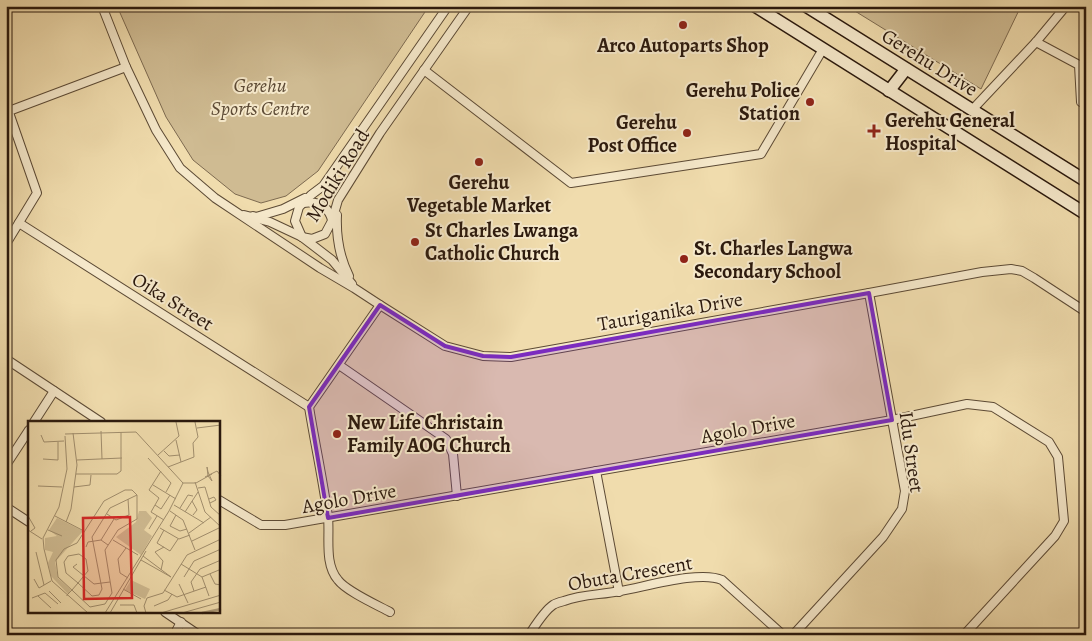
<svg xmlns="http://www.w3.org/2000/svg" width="1092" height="641" viewBox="0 0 1092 641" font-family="Alegreya,serif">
	<rect width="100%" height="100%" fill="#f0dcad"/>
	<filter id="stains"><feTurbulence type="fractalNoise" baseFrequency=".004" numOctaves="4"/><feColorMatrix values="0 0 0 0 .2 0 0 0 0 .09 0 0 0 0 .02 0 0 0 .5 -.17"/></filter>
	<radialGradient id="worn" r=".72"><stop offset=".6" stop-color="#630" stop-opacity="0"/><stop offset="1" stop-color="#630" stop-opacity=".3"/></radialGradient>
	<!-- green -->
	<g fill="#cfbb92" stroke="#7d6a50">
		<polygon points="117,6 429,6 318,171 286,196 261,203 235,194 193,160 166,117"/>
		<polygon points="850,6 1021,6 981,89 850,8"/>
	</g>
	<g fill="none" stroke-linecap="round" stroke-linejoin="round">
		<!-- street casing -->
		<g stroke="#5c4a35" stroke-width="10">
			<g id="street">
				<polyline points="102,6 126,67 156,130 180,168 215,198 320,268 354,288 380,305 445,346 483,356 511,357 869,293 982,272 1011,269 1022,271 1034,278 1086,312"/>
				<polyline points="1036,42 1079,65 1081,102"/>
				<polyline points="424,70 571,183 761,154 823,49"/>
				<polyline points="6,104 37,193 6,244"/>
				<polyline points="972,110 1036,42 1066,6"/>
				<polyline points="9,111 126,67"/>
				<path d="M303 203C317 201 328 205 332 220"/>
				<polyline points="244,215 270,222 302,237 332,260 352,284"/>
				<path d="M337 215C336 237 339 256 349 276"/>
				<polyline points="253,216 256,217 283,209 305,198"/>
				<polyline points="19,223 309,407"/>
				<polyline points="302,237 312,239 325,234 332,221 338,200 380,133 469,6"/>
				<polyline points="302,237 295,221 299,207 311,195 323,186 448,6"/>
				<path d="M380 305 309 407C315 444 323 480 328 517 330 537 324 564 338 580 346 591 377 605 390 612"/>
				<polyline points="6,359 101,422"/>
				<polyline points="339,365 446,439 453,454 457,496"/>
				<polyline points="34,422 54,391"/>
				<polyline points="6,465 29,430"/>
				<polyline points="596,471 619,592"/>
				<polyline points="219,500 261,525 285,525 892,420 967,404 993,407 1049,442 1058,457 1064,521 1055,536 964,635"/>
				<polyline points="6,507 29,522"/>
				<polyline points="165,612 199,635"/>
				<polyline points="174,635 181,622"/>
				<path d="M529 635C535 626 544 611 553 605 556 603 560 602 564 601 582 594 601 595 620 591 645 587 700 570 722 580L783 635"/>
				<polyline points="793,635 883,537 902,509 905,491 869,293"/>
			</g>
		</g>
		<!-- secondary casing -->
		<g stroke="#2b190d" stroke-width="14">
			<g id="secondary">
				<polyline points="755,6 1086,214"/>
				<polyline points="806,6 1086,181"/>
				<polyline points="889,91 906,69"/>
			</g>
		</g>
		<!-- street -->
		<use href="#street" stroke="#f5e8ca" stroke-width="8"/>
		<!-- secondary -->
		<use href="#secondary" stroke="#f5e8ca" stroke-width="11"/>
	</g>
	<!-- marked area -->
	<path fill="#7b2cbf" fill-opacity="0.2" stroke="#7b2cbf" stroke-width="4" stroke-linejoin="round" d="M869 293 892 420 328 518 309 407 380 305 445 346 483 356 511 357Z"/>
	<!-- markers -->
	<g fill="#8f2418" stroke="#f5e8ca" stroke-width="2">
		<circle cx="683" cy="25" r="5"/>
		<circle cx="810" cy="102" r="5"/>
		<path d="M871.5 123.5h5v5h5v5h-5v5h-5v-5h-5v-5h5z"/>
		<circle cx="687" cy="133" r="5"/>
		<circle cx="479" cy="162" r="5"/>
		<circle cx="415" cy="242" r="5"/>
		<circle cx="684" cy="259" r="5"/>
		<circle cx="337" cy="434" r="5"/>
	</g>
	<g text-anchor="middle" stroke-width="4" stroke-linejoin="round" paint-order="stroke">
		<!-- poi labels -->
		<g font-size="20" font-weight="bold" fill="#2b190d" stroke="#f5e8ca" text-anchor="start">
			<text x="683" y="52" text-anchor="middle">Arco Autoparts Shop</text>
			<text x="800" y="97" text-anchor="end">Gerehu Police<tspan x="800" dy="23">Station</tspan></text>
			<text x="885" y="127">Gerehu General<tspan x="885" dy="23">Hospital</tspan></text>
			<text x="677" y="129" text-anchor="end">Gerehu<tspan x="677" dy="23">Post Office</tspan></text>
			<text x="479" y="189" text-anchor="middle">Gerehu<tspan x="479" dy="23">Vegetable Market</tspan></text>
			<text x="425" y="237">St Charles Lwanga<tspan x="425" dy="23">Catholic Church</tspan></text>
			<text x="694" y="255">St. Charles Langwa<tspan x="694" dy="23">Secondary School</tspan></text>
			<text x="347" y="429">New Life Christain<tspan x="347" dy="23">Family AOG Church</tspan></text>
		</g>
		<!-- street labels -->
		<g font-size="20" fill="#2b190d" stroke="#f5e8ca">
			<text transform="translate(930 62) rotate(32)" y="7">Gerehu Drive</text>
			<text transform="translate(337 175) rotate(-59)" y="7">Modiki Road</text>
			<text transform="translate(173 301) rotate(32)" y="7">Oika Street</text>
			<text transform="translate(670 311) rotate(-10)" y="7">Tauriganika Drive</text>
			<text transform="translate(748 428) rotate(-10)" y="7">Agolo Drive</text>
			<text transform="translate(912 452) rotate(82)" y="7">Idu Street</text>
			<text transform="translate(349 498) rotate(-10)" y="7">Agolo Drive</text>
			<text transform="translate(630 573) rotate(-10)" y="7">Obuta Crescent</text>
		</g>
		<!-- park labels -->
		<g font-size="20" font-style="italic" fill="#5c4a35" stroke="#f5e8ca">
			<text x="260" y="92">Gerehu<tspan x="260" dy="23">Sports Centre</tspan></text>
		</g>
	</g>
	<!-- overview -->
	<g transform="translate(28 421)">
		<rect width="192" height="192" fill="#f0dcad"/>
		<path d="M111 90H118L124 97 116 109 124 115 113 134 88 116 108 101ZM29 97 55 110 27 141 30 157 43 169 40 173 23 155 20 142 25 131 17 129V117L29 115 21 109ZM103 159 122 168 117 178 97 169Z" fill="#cfbb92"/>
		<path fill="none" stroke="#ad9a77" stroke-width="2.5" d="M174 192 193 188"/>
		<path fill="none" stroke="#a18e6d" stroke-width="1" d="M169 7 193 4M73 10 74 38M37 13 108 11 155 62H168L184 53M13 14 16 21 36 20M37 15 39 48 31 86 15 117 16 128 24 160 60 192M148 19 153 41M136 30 141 35 152 34M130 34 151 15 148 1M120 37 143 62 138 71M15 38 30 39V21M49 39 94 37M140 46 166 36 165 22 170 16 167 1M179 46 180 51 184 60 180 55ZM133 50 121 69 131 77 123 91 136 99M48 53H89L93 50V11M177 56 189 50 193 55M167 61 177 91 193 106M125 64 148 78M10 65 34 66M46 66 62 64 63 54M170 67 177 66 183 86 193 95M97 69H104L109 74V98L90 109 77 129 84 172 77 183 62 186 30 156 28 139 36 128 49 122 76 80ZM181 78 186 76 188 79 182 82M164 80 169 89 165 94M127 84 133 88 142 74M146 84 176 102M152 87 160 74 165 75M142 90 155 99 167 129M157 91 170 71M79 93 88 99 101 94 100 78M148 94 142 105 152 110 159 108M0 95 7 107 3 110M27 95 56 110M38 101 43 88 49 44 45 12M132 107 151 118 162 114M121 108 129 95M0 109 14 118M20 109 34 115M136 109 129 122 142 130 150 118M161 112 183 96M73 119 86 98M85 119 110 134M164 120 193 106M58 126 60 121 73 119 80 124M98 127 90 138 92 152 100 157M8 131 16 164M115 135 143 156M113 139 143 156M49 143 45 146 66 163 82 161M153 143 174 156 181 175M133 149 135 140 127 131 136 126M182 153 187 163 193 164M156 156 166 140 193 128M174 156 191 149M6 158 11 167 23 160M151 163 160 182M95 168 113 178M136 169 149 176 178 166M21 170 33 182M166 170 163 161 172 148 193 139M10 175 23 187M39 175V174L44 169 50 162 60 150 58 138 51 133 40 135 36 141 38 152 50 162 64 175 71 174 74 168 64 116 82 87 109 74M4 177 17 172 30 183M92 184H106L109 192M126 185 140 179 144 173M77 192 141 90 155 62M82 192 118 130M118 192 116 185 119 177 135 172 159 134 193 118M133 192 193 174M154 192 193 181"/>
		<path fill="#d62828" fill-opacity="0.15" stroke="#d62828" stroke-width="2.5" d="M102 96 104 177 56 178 55 97Z"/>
		<rect width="192" height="192" fill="none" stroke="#2b190d" stroke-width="2.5"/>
	</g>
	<!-- margin -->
	<rect width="1092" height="641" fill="none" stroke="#f0dcad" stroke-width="25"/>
	<rect x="8" y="8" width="1077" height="626" fill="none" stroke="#2b190d" stroke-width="2.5"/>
	<rect x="12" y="12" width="1067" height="616" fill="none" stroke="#2b190d"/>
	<rect width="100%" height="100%" filter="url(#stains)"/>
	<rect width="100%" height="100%" fill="url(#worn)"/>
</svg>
